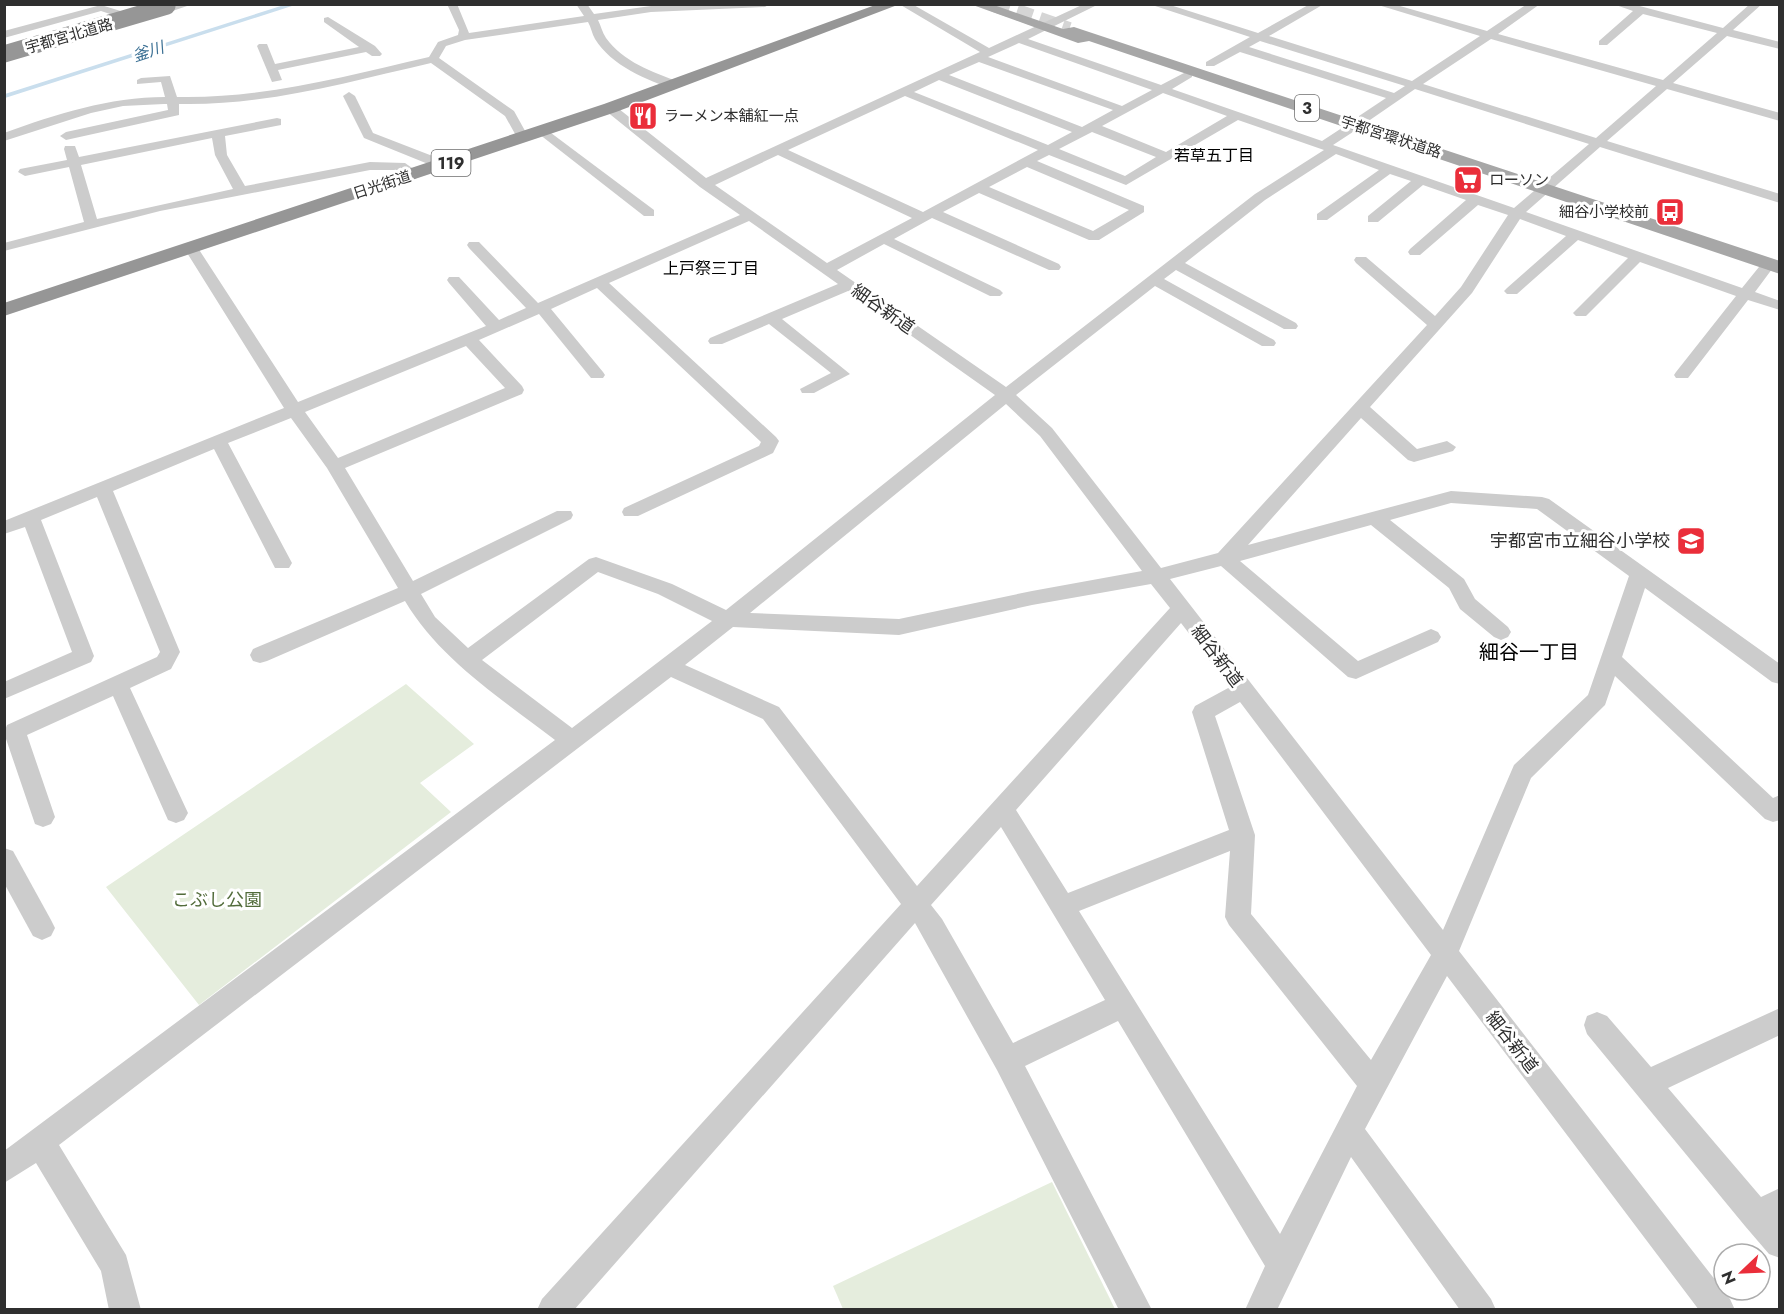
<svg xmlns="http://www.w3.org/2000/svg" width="1784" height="1314" viewBox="0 0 1784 1314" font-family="Jost,'Noto Sans JP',sans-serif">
	<rect width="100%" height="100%" fill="#fff"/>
	<!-- green -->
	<g fill="#e5eddd">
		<polygon points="406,684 474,744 420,783 451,812 199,1005 106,887"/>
		<polygon points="1052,1182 1115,1309 843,1309 833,1286"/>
	</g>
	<!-- water -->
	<polygon fill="#c9deed" points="284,5 295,5 5,98 5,94"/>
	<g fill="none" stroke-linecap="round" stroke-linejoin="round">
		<!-- major-tunnel -->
		<polyline stroke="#d5d5d5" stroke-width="16" stroke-dasharray="16 8" stroke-linecap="butt" points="994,4 1069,30"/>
		<!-- minor -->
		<g fill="#ccc" fill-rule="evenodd">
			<polygon points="176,4 193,4 137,23 101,11 4,38 4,31 101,5 137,16"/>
			<path d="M447 4H457L469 33 584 16 576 4H587L594 14 651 6 770 4 765 7 651 12 598 20C601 26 602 32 606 38 623 62 653 72 679 82L681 85 675 89C647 81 611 65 595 39 592 34 591 27 588 22L465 40 446 46 439 58 514 111 529 138 523 142 519 141 505 116 431 63C348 82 265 106 179 104V115L66 140 60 136 66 132 168 110 167 104H164L123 106 91 113 4 141V133C57 114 109 97 165 97L161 82 137 84V80L141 78 170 76 177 97C263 99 346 76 429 57L438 42 458 35 459 30Z"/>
			<path d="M899 4H912L989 48 1084 4H1099L1028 39 1161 85 1184 73H1192V77L1172 89 1322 141 1351 122H1359V128L1333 145 1514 208 1589 144 1415 89 1367 122H1359V116L1386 98 1240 52 1214 66H1206V62L1250 37 1149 4H1167L1258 33 1310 4H1324L1269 36 1412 81 1480 36 1375 4H1393L1487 31 1527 4H1540L1498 34 1663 80 1717 33 1643 14 1607 45H1599V41L1633 11 1613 4H1632L1723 28 1750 4H1762L1733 30 1780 42V49L1727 36 1673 83 1780 113V121L1667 89 1607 141 1780 194V203L1600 147 1526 212 1742 288 1763 262H1773L1775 265 1755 292 1780 301V310L1748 300 1688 378H1676L1674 375 1676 372 1736 296 1640 262 1586 316H1576L1573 313 1628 258 1578 240 1517 294H1507L1504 291 1507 288 1566 236 1520 219 1472 293 1370 407 1417 449 1447 441 1456 447 1453 451 1414 462 1408 460 1361 418 1248 545 1451 491 1542 497 1549 499 1780 664V684L1772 682 1645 588 1622 657 1773 798 1780 795V820L1773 822 1765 819 1615 676 1605 705 1531 778 1459 951 1730 1299 1735 1310H1699L1447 976 1365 1129 1491 1299 1496 1310H1460L1351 1157 1277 1310H1245L1265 1266 1118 1021 1025 1066 1152 1310H1119L997 1070 915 923 574 1310H537L542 1299 901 904 763 719 671 677 59 1145 126 1255 141 1310H109L101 1271 36 1163 4 1183V1151L555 740C502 699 440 660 405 601L267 661 260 663 253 661 250 655 253 649 398 588 327 468 291 418 228 443 292 563 289 568H275L214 449 113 491 180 652 171 669 130 688 188 813 184 820 176 823 168 820 113 696 27 735 55 817 51 824 43 827 35 824 4 733 7 725 157 657 160 652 97 497 41 520 94 656 91 662 4 699V682L72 652 25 527 4 534V521L284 408 184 248 186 245H196L298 402 486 326 449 283 447 280 449 277H459L499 320 526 308 469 248 467 245 469 242H479L538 303 740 215 700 187 606 111V105H614L706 178 980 52ZM1491 39 1656 86 1596 138 1423 84ZM1260 41 1405 86 1394 93 1249 47ZM1019 43 1152 90 1122 106 988 57ZM979 62 1113 110 1082 127 949 75ZM939 80 1072 132 1048 145 914 92ZM1163 93 1227 116 1166 152 1102 126ZM905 96 1038 150 923 212 788 150ZM1238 120 1324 150 1255 194 1006 387 837 270 884 244 990 296H1000L1003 293 1000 290 894 239 932 218 1049 270H1059L1061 267 1059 264 943 212 979 193 1089 240H1099L1144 212V206L1037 161 1049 155 1126 185ZM1092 132 1156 157 1125 176 1059 149ZM1336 154 1379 170 1317 214V220H1327L1390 174 1411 181 1368 216V222H1378L1423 185 1466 200 1410 249 1408 252 1410 255H1420L1478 205 1508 215 1461 287 1435 316 1366 257H1356L1354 260 1356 263 1427 325 1218 553 1161 568 1052 428 1016 395 1155 286 1262 346H1274L1276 343 1274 340 1164 279 1176 270 1284 329H1296L1298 326 1296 323 1185 263 1265 200ZM778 155 912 218 827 263 715 185ZM1027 167 1129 210 1093 231 989 187ZM749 221 838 284 710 338 708 341 710 344H722L769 324 831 373 800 389 802 393H814L850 374 782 319 848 291 995 395 726 610 672 584 596 557 589 559 468 648 435 617 421 594 571 519 573 515 571 511H557L413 581 345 468 522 394 524 390 522 386 479 340 539 314 591 378H603L605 375 603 372 551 309 597 288 761 442 759 446 624 508 622 512 624 516H638L773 453 779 441 776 437 609 283ZM466 346 505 388 338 458 305 412ZM1006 404 1040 436 1142 571 1032 591 899 619 750 613ZM1451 503 1537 509 1629 576 1588 695 1514 765 1443 930 1170 579 1221 566 1348 677 1356 679 1438 642 1441 637 1438 632 1431 629 1358 661 1240 561 1371 525 1449 588 1460 609 1494 637 1501 640 1508 637 1511 632 1508 627 1475 599 1464 579 1390 520ZM598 572 658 594 712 621 572 728 482 660ZM1151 584 1170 608 917 886 779 707 685 665 733 627 899 635 1032 605ZM1181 623 1230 687 1195 706 1192 712 1229 830 1068 893 1016 810ZM1240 702 1431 955 1371 1060 1251 914 1255 835 1215 716ZM1001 827 1105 1000 1013 1043 942 919 931 905ZM1230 851 1225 917 1229 925 1357 1086 1280 1234 1079 911Z"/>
			<polygon points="328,17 375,46 382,54 380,56 372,56 366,52 278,70 282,80 272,82 257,46 259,44 267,44 275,64 359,47 324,22 324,18"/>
			<polygon points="349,92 355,96 373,133 448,162 448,168 438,168 364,138 343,96"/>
			<path d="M277 118 281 119V125L225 136 227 155 245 186 370 162 405 163 422 175 415 179 397 170H370L160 211 4 251V243L84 222 69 167 25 176 18 172 20 169 67 160 64 149 65 146H75L79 157ZM212 138 215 155 233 189 97 219 81 165Z"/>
			<polygon points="543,127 654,210 654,216 644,216 539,134 537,131"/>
			<polygon points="4,848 13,851 51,920 55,928 51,936 42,940 33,936 4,883"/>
			<polygon points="1780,1008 1780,1035 1668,1088 1761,1197 1780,1188 1780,1258 1769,1254 1745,1226 1587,1034 1584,1025 1587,1016 1597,1012 1607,1016 1651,1067"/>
		</g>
		<!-- major -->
		<polygon fill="#a7a7a7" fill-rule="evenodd" points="970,4 991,4 1063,29 1074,27 1780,261 1780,274 1089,41 1078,43"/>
		<!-- highway -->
		<polygon fill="#969696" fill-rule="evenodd" points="878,4 900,4 616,112 4,316 4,303 604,104"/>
		<!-- highway-bridge -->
		<polyline stroke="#969696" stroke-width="17" points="4,54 167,6"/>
	</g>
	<!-- icons -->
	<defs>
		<g id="restaurant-square" transform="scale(1.5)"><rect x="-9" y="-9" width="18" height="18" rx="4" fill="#ea2e3a" stroke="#fff"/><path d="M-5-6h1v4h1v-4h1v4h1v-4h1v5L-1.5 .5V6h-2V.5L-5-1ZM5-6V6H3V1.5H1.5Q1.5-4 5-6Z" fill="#fff"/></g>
		<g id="supermarket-square" transform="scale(1.5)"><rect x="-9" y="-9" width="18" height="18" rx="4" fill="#ea2e3a" stroke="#fff"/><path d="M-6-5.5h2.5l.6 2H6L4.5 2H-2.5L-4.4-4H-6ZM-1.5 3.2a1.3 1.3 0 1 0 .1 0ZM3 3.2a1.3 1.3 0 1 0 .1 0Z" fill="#fff"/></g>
		<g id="bus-square" transform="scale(1.5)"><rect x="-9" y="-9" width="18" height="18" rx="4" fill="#ea2e3a" stroke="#fff"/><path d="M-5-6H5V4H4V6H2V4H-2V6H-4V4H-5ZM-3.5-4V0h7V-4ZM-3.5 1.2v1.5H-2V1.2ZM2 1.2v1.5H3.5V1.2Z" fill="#fff"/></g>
		<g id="school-square" transform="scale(1.5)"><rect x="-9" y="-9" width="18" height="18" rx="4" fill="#ea2e3a" stroke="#fff"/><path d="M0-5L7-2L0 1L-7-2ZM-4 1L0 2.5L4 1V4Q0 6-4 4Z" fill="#fff"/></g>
	</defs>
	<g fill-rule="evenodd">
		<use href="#restaurant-square" x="643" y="116"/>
		<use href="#supermarket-square" x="1468" y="180"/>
		<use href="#bus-square" x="1670" y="212"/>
		<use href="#school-square" x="1691" y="541"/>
	</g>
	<g text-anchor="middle" stroke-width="6" stroke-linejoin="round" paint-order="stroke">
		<!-- far-street labels -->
		<g font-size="15" fill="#2f2f2f" stroke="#fff">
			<text transform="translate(69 36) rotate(-16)" y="5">宇都宮北道路</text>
			<text transform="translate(1391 137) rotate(18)" y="5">宇都宮環状道路</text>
			<text transform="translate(382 185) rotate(-18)" y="5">日光街道</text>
		</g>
		<!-- far-poi labels -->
		<g font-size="15" fill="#2f2f2f" stroke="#fff" text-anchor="start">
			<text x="664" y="121">ラーメン本舗紅一点</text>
			<text x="1489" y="185">ローソン</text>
			<text x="1649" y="217" text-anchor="end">細谷小学校前</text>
		</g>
		<!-- far-water labels -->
		<g font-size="16" font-style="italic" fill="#3b7094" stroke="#fff">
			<text transform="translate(148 51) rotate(-18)" y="6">釜川</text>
		</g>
		<!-- shield labels -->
		<g fill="#fff" stroke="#6d6d6d" stroke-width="1.5">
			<rect x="1295" y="95" width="24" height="26" rx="4.5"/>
			<rect x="431.5" y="150" width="39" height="26" rx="4.5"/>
		</g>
		<g font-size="16" font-weight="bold" fill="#2f2f2f">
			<text x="1307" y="114">3</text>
			<text x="451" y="169">119</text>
		</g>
		<!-- far-neighbourhood labels -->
		<g font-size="16" fill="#000" stroke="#fff">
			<text x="1214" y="161">若草五丁目</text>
			<text x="711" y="274">上戸祭三丁目</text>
		</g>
		<!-- street labels -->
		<g font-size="18" fill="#2f2f2f" stroke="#fff">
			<text transform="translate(883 309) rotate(35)" y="6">細谷新道</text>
			<text transform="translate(1217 656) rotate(53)" y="6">細谷新道</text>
			<text transform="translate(1512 1042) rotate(52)" y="6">細谷新道</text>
		</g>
		<!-- poi labels -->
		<g font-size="18" fill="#2f2f2f" stroke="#fff" text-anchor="end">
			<text x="1670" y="547">宇都宮市立細谷小学校</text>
		</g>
		<!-- park labels -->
		<g font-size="18" fill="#526c3b" stroke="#fff">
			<text x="217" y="906">こぶし公園</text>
		</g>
		<!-- neighbourhood labels -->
		<g font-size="20" fill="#000" stroke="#fff">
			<text x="1529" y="659">細谷一丁目</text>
		</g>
	</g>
	<!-- border -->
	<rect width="1784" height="1314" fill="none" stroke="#2f2f2f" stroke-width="12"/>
	<!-- north arrow -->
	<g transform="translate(1742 1272) rotate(247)"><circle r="28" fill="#ffffff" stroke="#acacac" stroke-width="1.5"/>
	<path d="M0-4.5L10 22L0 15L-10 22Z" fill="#ea2e3a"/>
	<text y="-9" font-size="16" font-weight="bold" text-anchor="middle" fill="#2f2f2f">N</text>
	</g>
</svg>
